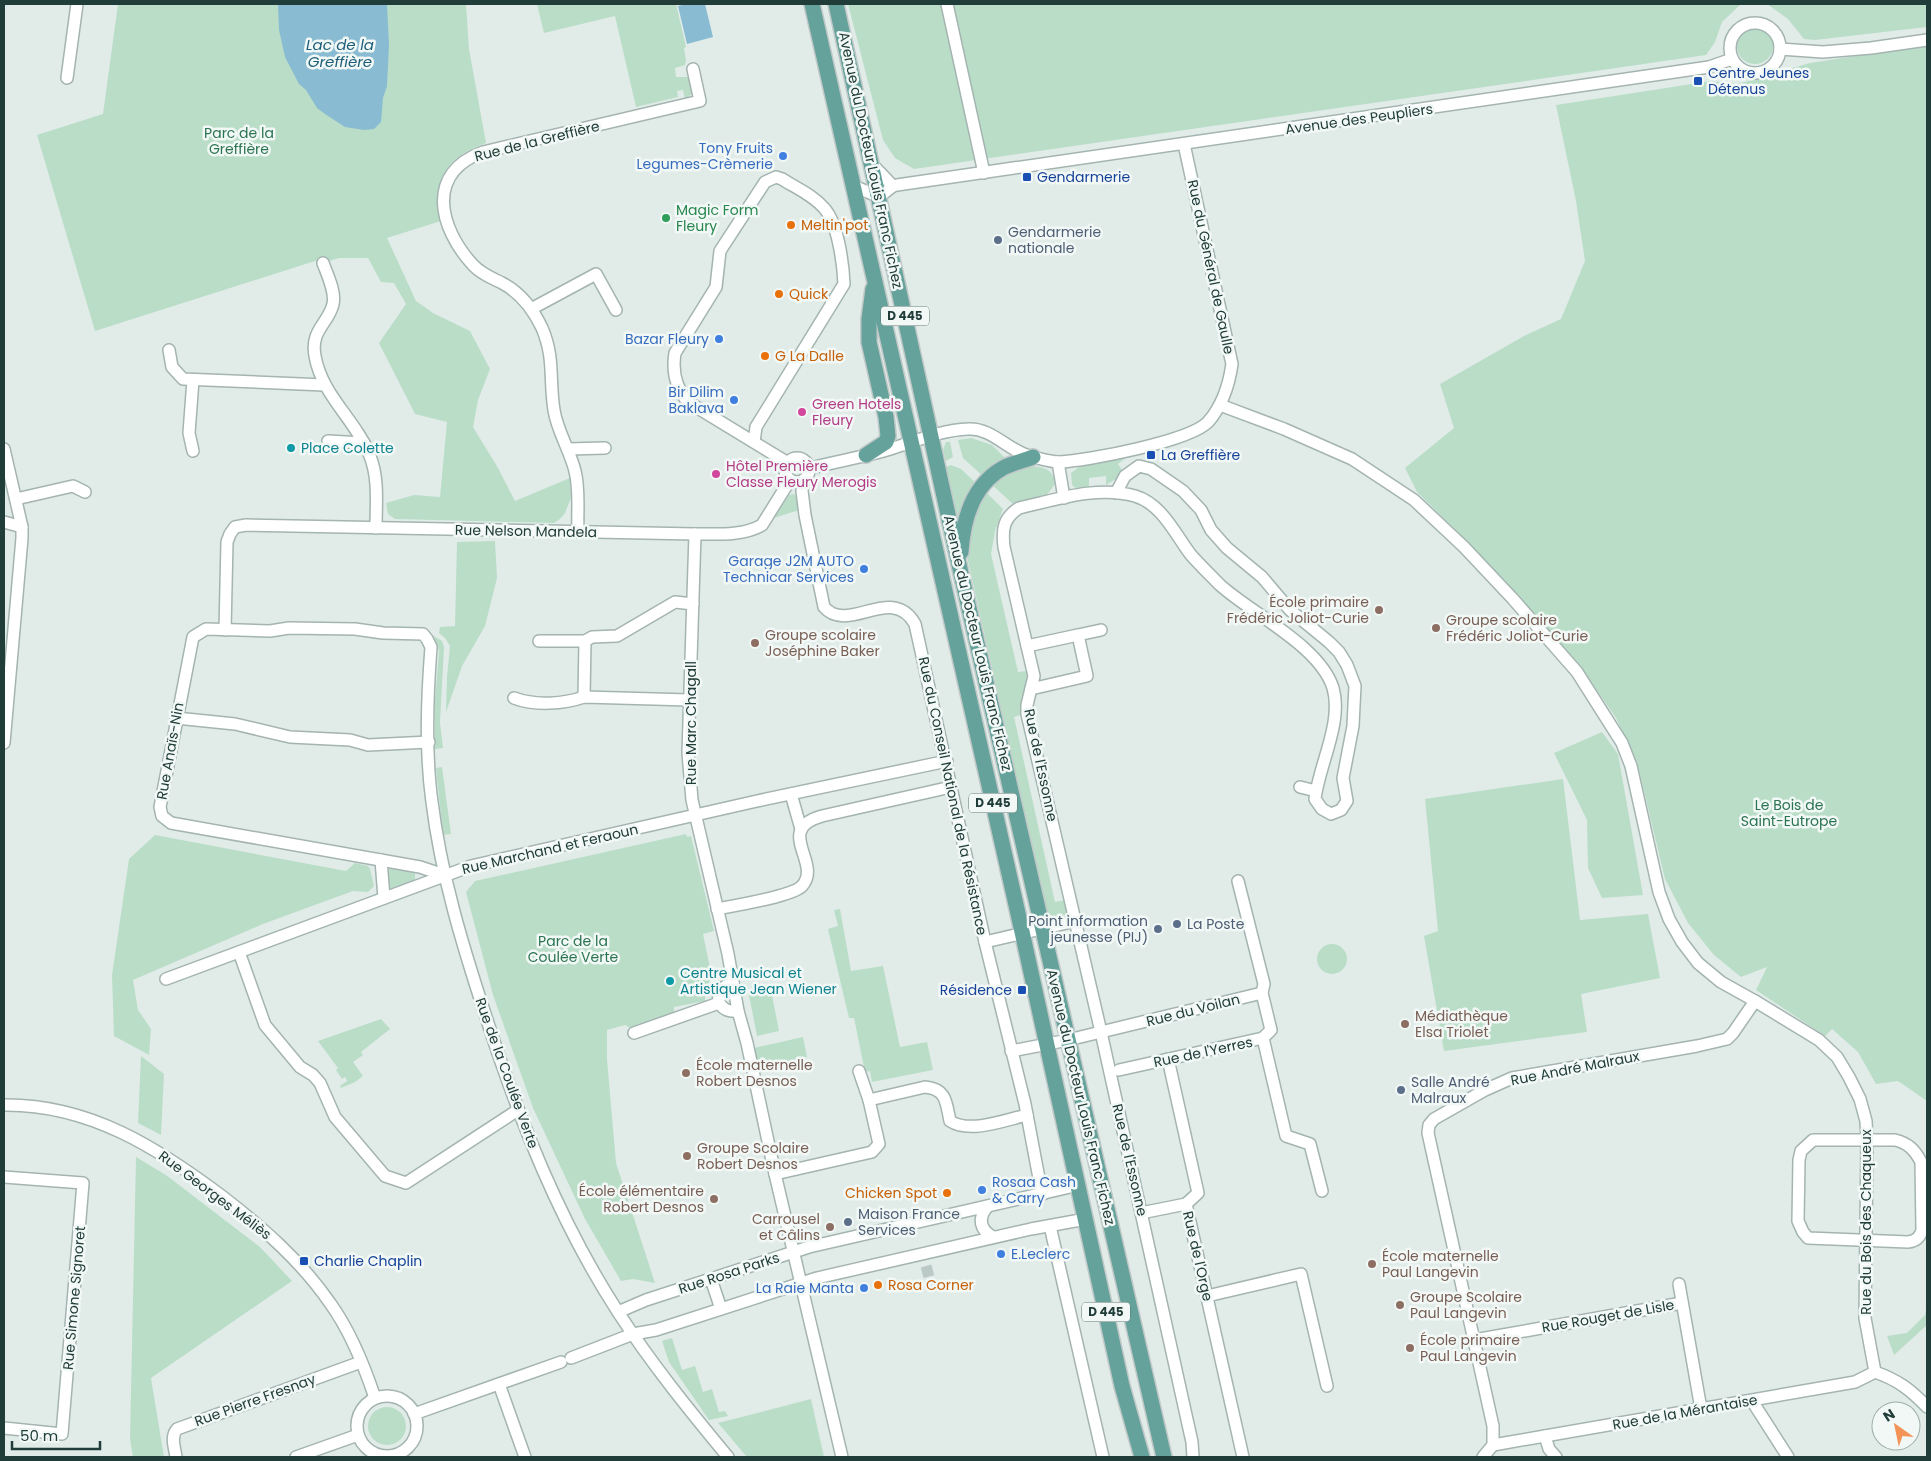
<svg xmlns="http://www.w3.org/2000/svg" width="1931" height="1461" viewBox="0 0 1931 1461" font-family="Poppins,sans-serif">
	<rect width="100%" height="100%" fill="#e1ece9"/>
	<!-- green -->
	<g fill="#baddc8">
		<path d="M118 4H466L469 49 486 143C447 157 431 179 441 221L387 238 416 301 433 313 470 331 490 369 478 400 473 427 498 468 515 501 570 478 571 498 565 513 560 519 554 523 395 519 388 514 386 503 414 495 440 497 447 422 415 414 379 343 406 304 394 283 381 282 368 258H339L323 263 315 261 95 331 37 135 103 114Z"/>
		<polygon points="537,4 676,4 686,47 684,48 686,61 685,65 675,68 676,77 689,77 693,82 693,93 685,99 683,90 677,91 678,97 636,107 615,16 544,33"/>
		<polygon points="848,4 1741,4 1722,22 1715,42 1706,55 914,169 895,158 883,140"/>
		<polygon points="1767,4 1927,4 1927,27 1815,40 1804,39 1788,19"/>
		<circle cx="1755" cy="46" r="18"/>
		<polygon points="1927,45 1927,1101 1898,1081 1876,1084 1858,1052 1832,1029 1825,1036 1756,990 1767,967 1741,977 1714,955 1688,923 1665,879 1637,762 1616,718 1579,665 1467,541 1417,492 1405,468 1454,428 1440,384 1524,336 1561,319 1585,261 1576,201 1556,105 1711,81 1737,84 1810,63"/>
		<polygon points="971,438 992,445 1008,461 984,477 963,458 958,440"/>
		<polygon points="946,442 950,442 953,457 946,461 943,450"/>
		<polygon points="1126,458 1118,464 1122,470 1116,479 1106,485 1106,476 1089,478 1089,487 1077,489 1072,485 1071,473 1079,467"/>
		<polygon points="951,465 961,469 978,485 959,518 957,517 946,467"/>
		<path d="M1025 466C1039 466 1054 467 1055 484L1046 496 1013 504 991 484 996 478Z"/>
		<polygon points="987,493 1003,509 995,531 991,554 1018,672 1027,671 1023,714 1014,717 1055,902 1065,900 1067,913 1060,919 1052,918 1047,913 966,552 972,518"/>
		<polygon points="794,494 796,496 799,510 774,518 789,495"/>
		<polygon points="495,541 497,578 485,626 462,666 446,712 447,677 450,646 445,638 439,633 440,627 455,626 457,542"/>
		<polygon points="434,636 442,641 444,647 440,723 443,748 435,749 435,701 439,651"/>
		<polygon points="1602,732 1618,754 1643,895 1602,898 1588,868 1587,820 1554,753"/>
		<polygon points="442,767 451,834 443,835 436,768"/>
		<polygon points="1563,779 1580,920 1648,914 1660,978 1581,994 1587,1032 1444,1051 1424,936 1438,931 1425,799"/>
		<polygon points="686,834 687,837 691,836 714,931 703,934 712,977 705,989 705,1001 674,1007 674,1015 632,1029 625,1025 607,1030 607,1059 616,1163 655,1283 633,1279 621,1281 585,1219 533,1108 493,995 466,892 475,881"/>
		<polygon points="155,835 346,871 355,863 368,866 370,869 374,886 368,892 353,891 263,924 133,980 138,1010 151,1029 149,1055 114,1036 112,975 129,859"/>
		<polygon points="393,867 415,871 415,881 390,889 388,887 386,871"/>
		<polygon points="840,909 851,971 883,966 900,1047 927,1042 933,1070 872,1082 870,1071 865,1072 854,1018 849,1018 828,929 838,926 834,910"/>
		<circle cx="1332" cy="959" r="15"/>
		<polygon points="771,990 779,1031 757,1036 749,995"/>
		<polygon points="381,1019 390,1029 361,1052 363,1055 353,1062 363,1076 355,1082 341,1088 340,1086 347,1081 345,1077 342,1079 336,1070 338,1068 318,1041"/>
		<polygon points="803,1037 807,1057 758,1068 754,1048"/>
		<polygon points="141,1056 164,1074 161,1135 138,1123"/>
		<polygon points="136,1157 166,1175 260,1247 292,1281 151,1378 164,1457 133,1457 130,1439"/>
		<polygon points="1927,1304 1927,1325 1894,1355 1887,1336 1907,1333 1925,1315"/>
		<polygon points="672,1338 682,1370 695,1366 703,1392 712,1389 719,1412 725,1411 728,1416 709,1420 669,1362 662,1341"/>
		<polygon points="811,1399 824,1457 747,1457 718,1423"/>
		<circle cx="387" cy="1426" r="19"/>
	</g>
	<!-- water -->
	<g fill="#89bcd2">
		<polygon points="278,4 387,4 389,45 387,86 383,98 381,122 374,129 364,130 345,127 325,114 317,108 306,90 299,84 285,57 279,30"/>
		<polygon points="686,4 705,4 713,37 687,44 678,6"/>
	</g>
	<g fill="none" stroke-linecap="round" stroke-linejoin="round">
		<!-- minor-tunnel -->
		<polyline stroke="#bbc9c6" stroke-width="11" stroke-dasharray="11 5.5" stroke-linecap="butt" points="926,1266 929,1277"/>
		<!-- minor casing -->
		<g stroke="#a4b4b1" stroke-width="14">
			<g id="minor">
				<polyline points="947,4 984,173"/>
				<circle cx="1755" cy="48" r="25"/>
				<polyline points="1780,49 1823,52 1871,48 1927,40"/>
				<polyline points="67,78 77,4"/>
				<polyline points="871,163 893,186"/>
				<polyline points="854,186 879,197 893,186 897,185 1709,67 1732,59"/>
				<path d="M323 263C327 274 336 292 333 304 329 323 310 330 315 356 322 396 356 420 370 456 379 479 376 504 376 528"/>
				<polyline points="531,309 596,274 616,310"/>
				<polyline points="169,350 172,367 183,379 324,385"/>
				<path d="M1220 405 1284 429 1352 459 1414 500 1464 547 1513 599 1577 672 1622 743 1631 766 1659 892 1669 919 1682 942 1698 963 1721 982 1755 1001 1819 1040 1837 1057 1849 1077 1860 1099 1866 1121 1867 1141 1865 1318 1875 1372C1898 1380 1911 1390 1927 1407"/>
				<polyline points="328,441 364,443"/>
				<path d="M754 442 756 427 844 284C843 263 838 223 824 208 813 195 796 188 782 179L776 177 765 182 720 251 716 287 675 353C672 371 676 388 688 402L788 463"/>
				<polyline points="4,449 22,527 22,538 4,743"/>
				<polyline points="568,449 605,448"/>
				<polyline points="193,451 189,433 193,380"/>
				<circle cx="797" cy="470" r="12"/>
				<polyline points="1058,462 1064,498"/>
				<path d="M810 468C835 462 862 457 887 450 914 442 940 430 968 429 992 427 1010 453 1033 457 1041 459 1051 462 1059 462 1087 461 1190 441 1208 422 1223 405 1229 385 1232 364L1184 144"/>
				<path d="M803 481 802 491 805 515 824 607C848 635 892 583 915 624L985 942 1025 1104 1038 1173 1043 1194"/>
				<path d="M1116 493 1125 476 1139 466 1151 469 1183 491 1201 510 1211 530 1227 548 1262 577 1290 610 1329 642 1339 652 1347 665 1355 686 1354 705 1353 726 1343 778 1347 801 1341 810 1331 814 1322 809 1315 799C1319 765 1343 722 1333 688 1320 646 1252 614 1220 585 1210 575 1200 565 1191 555 1175 534 1162 504 1135 496 1098 485 1055 500 1019 508 1003 518 1002 530 1004 547L1034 676 1027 705V714L1101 1032 1192 1442 1193 1457"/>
				<polyline points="16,499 73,486 85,492"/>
				<polyline points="4,522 22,527"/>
				<path d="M578 532C577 512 580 490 575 471 570 450 557 431 554 410 549 380 555 358 542 328 533 309 521 293 502 283 492 278 481 274 473 265 439 228 425 173 483 152L700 101 693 69"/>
				<polyline points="695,534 688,753 692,800 728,954 738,1011 747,1043 775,1174 842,1457"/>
				<path d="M225 630 227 542 230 534 235 527 246 525 695 534C717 534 743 536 762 525L790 480"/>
				<polyline points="1078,635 1101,630"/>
				<polyline points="539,641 585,641 592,637 617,636 675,602 693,604"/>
				<polyline points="1027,646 1078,635 1087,676 1031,689"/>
				<polyline points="584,697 585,641"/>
				<path d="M514 698C535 706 564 704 584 697L689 700"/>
				<polyline points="176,718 235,724 290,737 350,740 368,745 429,742"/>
				<polyline points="1300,787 1316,791"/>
				<polyline points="791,794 801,829"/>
				<polyline points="381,860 384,898"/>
				<path d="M444 875 420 867 171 823 162 816 160 807 193 637 206 629 270 631 289 628 355 629 383 633 423 634 427 639 431 647C427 699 425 751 432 802 441 875 463 947 486 1017 519 1119 559 1221 618 1312 651 1363 689 1410 728 1457"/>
				<polyline points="1238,881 1264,984 1262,993 1271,1030 1263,1038"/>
				<path d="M717 909C733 906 793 896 802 886 823 863 773 830 822 816L951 787"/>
				<polyline points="985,942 1075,921"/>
				<polyline points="239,952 265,1025 300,1067 313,1075 320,1083 335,1117 385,1176 406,1183 518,1110"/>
				<polyline points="166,979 471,866 757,801 947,761"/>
				<path d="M719 1003C724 1010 729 1012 738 1011"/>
				<path d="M634 1033 719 1003C717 991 723 986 733 983"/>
				<polyline points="1011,1051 1068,1040 1262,993"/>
				<polyline points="1168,1059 1198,1193 1186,1204 1243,1457"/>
				<polyline points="1119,1070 1263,1038 1286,1136 1310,1144 1322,1191"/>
				<polyline points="859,1071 869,1100"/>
				<path d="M4 1105C89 1104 158 1148 223 1197 263 1228 301 1261 330 1303 351 1332 364 1365 375 1398"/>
				<path d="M1813 1140H1895C1908 1143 1915 1150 1921 1162L1922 1231C1919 1238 1916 1241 1908 1242L1808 1238 1803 1232 1798 1221 1799 1160 1801 1151Z"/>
				<path d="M775 1174 872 1152 879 1144 869 1100 925 1087C947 1089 946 1103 950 1121 970 1134 1005 1120 1027 1115"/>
				<polyline points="4,1177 83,1183 62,1434 4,1428"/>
				<path d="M988 1206C977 1218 980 1230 993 1237"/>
				<polyline points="1141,1213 1186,1204"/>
				<polyline points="1050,1226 1103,1457"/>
				<polyline points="711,1279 721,1309"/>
				<polyline points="1679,1284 1701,1409"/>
				<polyline points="1207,1296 1301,1274 1327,1386"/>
				<polyline points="618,1312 646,1300 809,1247 1079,1185"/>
				<polyline points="1474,1340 1682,1303"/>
				<polyline points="571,1358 633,1334 656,1330 817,1278 1031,1229 1086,1219"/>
				<polyline points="499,1384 525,1457"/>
				<circle cx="387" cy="1426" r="30"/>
				<polyline points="1754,1400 1754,1404 1788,1457"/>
				<polyline points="414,1414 561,1362"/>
				<polyline points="1545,1436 1549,1449 1556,1457"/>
				<polyline points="1493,1445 1855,1382 1875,1372"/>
				<path d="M176 1457C175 1448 170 1437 177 1429L361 1362"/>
				<polyline points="296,1457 358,1435"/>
				<polyline points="1483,1457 1493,1445 1493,1426 1428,1133 1429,1125 1434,1119 1485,1090 1512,1078 1697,1046 1727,1039 1733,1033 1755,1001"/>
			</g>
		</g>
		<!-- primary casing -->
		<g stroke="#c1c9c8" stroke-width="18">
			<g id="primary">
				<polyline points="812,4 1017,909 1122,1386 1142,1457"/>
				<polyline points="836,4 960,569 1164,1457"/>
				<polyline points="866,455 886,442 888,436 886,417 869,342 869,319 873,289"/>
				<path d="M961 552C963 520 973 485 1003 468 1012 463 1023 461 1033 457"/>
			</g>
		</g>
		<!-- minor -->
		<use href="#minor" stroke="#fff" stroke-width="11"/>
		<!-- primary -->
		<use href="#primary" stroke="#65a29b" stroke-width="15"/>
	</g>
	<!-- markers -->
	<g fill="#1a4fb4" stroke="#f2f8f6" stroke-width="2">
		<rect x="1693" y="76" width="10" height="10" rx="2.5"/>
		<rect x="1022" y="172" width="10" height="10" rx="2.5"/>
		<rect x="1146" y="450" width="10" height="10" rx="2.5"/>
		<rect x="1017" y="985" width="10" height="10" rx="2.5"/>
		<rect x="299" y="1256" width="10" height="10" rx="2.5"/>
	</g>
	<g fill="#3f7fe0" stroke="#f2f8f6" stroke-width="2">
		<circle cx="783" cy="156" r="5"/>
		<circle cx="719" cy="339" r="5"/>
		<circle cx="734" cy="400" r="5"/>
		<circle cx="864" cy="569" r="5"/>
		<circle cx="982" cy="1190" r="5"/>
		<circle cx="1001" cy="1254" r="5"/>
		<circle cx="864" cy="1288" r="5"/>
	</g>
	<circle fill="#2e9e5b" stroke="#f2f8f6" stroke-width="2" cx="666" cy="218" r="5"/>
	<g fill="#e8710a" stroke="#f2f8f6" stroke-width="2">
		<circle cx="791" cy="225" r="5"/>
		<circle cx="779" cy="294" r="5"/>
		<circle cx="765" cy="356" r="5"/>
		<circle cx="947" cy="1193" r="5"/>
		<circle cx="878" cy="1285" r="5"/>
	</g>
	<g fill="#5c6f8a" stroke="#f2f8f6" stroke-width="2">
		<circle cx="998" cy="240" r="5"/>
		<circle cx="1177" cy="924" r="5"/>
		<circle cx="1158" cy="929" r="5"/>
		<circle cx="1401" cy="1090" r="5"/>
		<circle cx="848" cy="1222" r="5"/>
	</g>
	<g fill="#d1479c" stroke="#f2f8f6" stroke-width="2">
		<circle cx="802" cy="412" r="5"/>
		<circle cx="716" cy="474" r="5"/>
	</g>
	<g fill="#0f9aa8" stroke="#f2f8f6" stroke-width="2">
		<circle cx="291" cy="448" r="5"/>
		<circle cx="670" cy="981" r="5"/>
	</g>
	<g fill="#8d6e63" stroke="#f2f8f6" stroke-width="2">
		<circle cx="1379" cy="610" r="5"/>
		<circle cx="1436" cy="628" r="5"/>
		<circle cx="755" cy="643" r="5"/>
		<circle cx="1405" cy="1024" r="5"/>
		<circle cx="686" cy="1073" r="5"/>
		<circle cx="687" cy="1156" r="5"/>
		<circle cx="714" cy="1199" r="5"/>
		<circle cx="830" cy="1227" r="5"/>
		<circle cx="1372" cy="1264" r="5"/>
		<circle cx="1400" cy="1305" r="5"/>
		<circle cx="1410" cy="1348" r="5"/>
	</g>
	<g text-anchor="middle" stroke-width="5" stroke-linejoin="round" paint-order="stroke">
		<!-- shield labels -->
		<g fill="#f2f8f6" stroke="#607572" stroke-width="1">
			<rect x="881" y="306.5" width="48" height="19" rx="4"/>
			<rect x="969" y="793.5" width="48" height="19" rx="4"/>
			<rect x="1082" y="1302.5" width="48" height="19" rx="4"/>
		</g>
		<g font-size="12" font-weight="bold" fill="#213d39">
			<text x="905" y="320">D 445</text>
			<text x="993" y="807">D 445</text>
			<text x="1106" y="1316">D 445</text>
		</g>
		<!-- transit labels -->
		<g font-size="14" fill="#164399" stroke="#f2f8f6" text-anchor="start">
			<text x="1708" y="78">Centre Jeunes<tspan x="1708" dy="16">Détenus</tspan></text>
			<text x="1037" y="182">Gendarmerie</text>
			<text x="1161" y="460">La Greffière</text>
			<text x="1012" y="995" text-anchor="end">Résidence</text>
			<text x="314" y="1266">Charlie Chaplin</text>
		</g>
		<!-- street labels -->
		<g font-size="14" fill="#213d39" stroke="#f2f8f6">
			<text transform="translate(1359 119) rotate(-8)" y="5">Avenue des Peupliers</text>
			<text transform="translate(537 141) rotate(-14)" y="5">Rue de la Greffière</text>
			<text transform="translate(871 160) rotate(78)" y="5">Avenue du Docteur Louis Franc Fichez</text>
			<text transform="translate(1211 267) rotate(78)" y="5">Rue du Général de Gaulle</text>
			<text transform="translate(526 531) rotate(1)" y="5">Rue Nelson Mandela</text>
			<text transform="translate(978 643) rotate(77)" y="5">Avenue du Docteur Louis Franc Fichez</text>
			<text transform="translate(691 723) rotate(-90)" y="5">Rue Marc Chagall</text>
			<text transform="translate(170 751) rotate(-80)" y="5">Rue Anaïs-Nin</text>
			<text transform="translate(1041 765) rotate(78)" y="5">Rue de l'Essonne</text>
			<text transform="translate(953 796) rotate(78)" y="5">Rue du Conseil National de la Résistance</text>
			<text transform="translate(550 849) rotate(-13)" y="5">Rue Marchand et Feraoun</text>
			<text transform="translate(1193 1010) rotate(-14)" y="5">Rue du Voilan</text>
			<text transform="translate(1203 1052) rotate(-12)" y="5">Rue de l'Yerres</text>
			<text transform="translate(1575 1068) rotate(-11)" y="5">Rue André Malraux</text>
			<text transform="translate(507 1073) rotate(70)" y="5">Rue de la Coulée Verte</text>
			<text transform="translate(1081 1097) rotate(77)" y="5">Avenue du Docteur Louis Franc Fichez</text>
			<text transform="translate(1130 1160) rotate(77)" y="5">Rue de l'Essonne</text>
			<text transform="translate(215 1195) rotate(37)" y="5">Rue Georges Méliès</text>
			<text transform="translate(1866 1222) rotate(-90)" y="5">Rue du Bois des Chaqueux</text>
			<text transform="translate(1198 1256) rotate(77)" y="5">Rue de l'Orge</text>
			<text transform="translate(729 1273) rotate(-18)" y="5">Rue Rosa Parks</text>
			<text transform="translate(74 1298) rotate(-85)" y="5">Rue Simone Signoret</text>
			<text transform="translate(1608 1316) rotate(-10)" y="5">Rue Rouget de Lisle</text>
			<text transform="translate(255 1400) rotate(-20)" y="5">Rue Pierre Fresnay</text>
			<text transform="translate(1685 1412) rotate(-10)" y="5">Rue de la Mérantaise</text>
		</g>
		<!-- park labels -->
		<g font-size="14" fill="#2b7451" stroke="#f2f8f6">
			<text x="239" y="138">Parc de la<tspan x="239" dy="16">Greffière</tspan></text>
			<text x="1789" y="810">Le Bois de<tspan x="1789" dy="16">Saint-Eutrope</tspan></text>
			<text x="573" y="946">Parc de la<tspan x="573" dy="16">Coulée Verte</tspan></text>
		</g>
		<!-- shop labels -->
		<g font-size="14" fill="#366cbe" stroke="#f2f8f6" text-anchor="end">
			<text x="773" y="153">Tony Fruits<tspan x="773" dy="16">Legumes-Crèmerie</tspan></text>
			<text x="709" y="344">Bazar Fleury</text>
			<text x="724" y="397">Bir Dilim<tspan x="724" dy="16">Baklava</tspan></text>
			<text x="854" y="566">Garage J2M AUTO<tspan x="854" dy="16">Technicar Services</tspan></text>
			<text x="992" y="1187" text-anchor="start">Rosaa Cash<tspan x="992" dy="16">&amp; Carry</tspan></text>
			<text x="1011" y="1259" text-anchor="start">E.Leclerc</text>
			<text x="854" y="1293">La Raie Manta</text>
		</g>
		<!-- leisure labels -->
		<g font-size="14" fill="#27864d" stroke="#f2f8f6" text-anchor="start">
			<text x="676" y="215">Magic Form<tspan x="676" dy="16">Fleury</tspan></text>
		</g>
		<!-- food labels -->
		<g font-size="14" fill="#c56008" stroke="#f2f8f6" text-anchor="start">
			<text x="801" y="230">Meltin'pot</text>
			<text x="789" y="299">Quick</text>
			<text x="775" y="361">G La Dalle</text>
			<text x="937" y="1198" text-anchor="end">Chicken Spot</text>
			<text x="888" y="1290">Rosa Corner</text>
		</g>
		<!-- service labels -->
		<g font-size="14" fill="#4e5e75" stroke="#f2f8f6" text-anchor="start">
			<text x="1008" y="237">Gendarmerie<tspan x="1008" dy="16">nationale</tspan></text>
			<text x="1148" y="926" text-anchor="end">Point information<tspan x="1148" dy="16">jeunesse (PIJ)</tspan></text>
			<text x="1187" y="929">La Poste</text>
			<text x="1411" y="1087">Salle André<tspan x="1411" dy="16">Malraux</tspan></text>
			<text x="858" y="1219">Maison France<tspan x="858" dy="16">Services</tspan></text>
		</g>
		<!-- hotel labels -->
		<g font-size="14" fill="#b23c85" stroke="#f2f8f6" text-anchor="start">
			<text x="812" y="409">Green Hotels<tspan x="812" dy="16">Fleury</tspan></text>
			<text x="726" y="471">Hôtel Première<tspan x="726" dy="16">Classe Fleury Merogis</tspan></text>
		</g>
		<!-- culture labels -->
		<g font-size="14" fill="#0d838f" stroke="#f2f8f6" text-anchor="start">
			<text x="301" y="453">Place Colette</text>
			<text x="680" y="978">Centre Musical et<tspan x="680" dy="16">Artistique Jean Wiener</tspan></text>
		</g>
		<!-- education labels -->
		<g font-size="14" fill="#785e54" stroke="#f2f8f6" text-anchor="start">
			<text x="1369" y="607" text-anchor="end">École primaire<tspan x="1369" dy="16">Frédéric Joliot-Curie</tspan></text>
			<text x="1446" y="625">Groupe scolaire<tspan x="1446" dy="16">Frédéric Joliot-Curie</tspan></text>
			<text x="765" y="640">Groupe scolaire<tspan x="765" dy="16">Joséphine Baker</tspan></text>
			<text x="1415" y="1021">Médiathèque<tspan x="1415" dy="16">Elsa Triolet</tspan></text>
			<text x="696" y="1070">École maternelle<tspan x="696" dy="16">Robert Desnos</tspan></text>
			<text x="697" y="1153">Groupe Scolaire<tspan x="697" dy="16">Robert Desnos</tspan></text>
			<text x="704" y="1196" text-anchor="end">École élémentaire<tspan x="704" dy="16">Robert Desnos</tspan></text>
			<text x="820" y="1224" text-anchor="end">Carrousel<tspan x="820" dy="16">et Câlins</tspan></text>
			<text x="1382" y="1261">École maternelle<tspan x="1382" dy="16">Paul Langevin</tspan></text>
			<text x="1410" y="1302">Groupe Scolaire<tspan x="1410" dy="16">Paul Langevin</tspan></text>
			<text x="1420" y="1345">École primaire<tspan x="1420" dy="16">Paul Langevin</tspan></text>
		</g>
		<!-- water labels -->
		<g font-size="15" font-style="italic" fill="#1b5d79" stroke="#f2f8f6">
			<text x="340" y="50">Lac de la<tspan x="340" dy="17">Greffière</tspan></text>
		</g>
	</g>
	<!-- border -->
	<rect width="1931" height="1461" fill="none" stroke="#213d39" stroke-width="10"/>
	<!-- north arrow -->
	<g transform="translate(1896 1426) rotate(327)"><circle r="24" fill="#f2f8f6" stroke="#9eadaa"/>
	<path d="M0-4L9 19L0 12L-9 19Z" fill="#f39358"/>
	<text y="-8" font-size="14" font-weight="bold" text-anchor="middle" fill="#213d39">N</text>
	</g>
	<!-- scale -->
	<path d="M12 1441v8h88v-8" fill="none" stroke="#213d39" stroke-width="2.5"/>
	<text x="20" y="1441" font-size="15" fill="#213d39" stroke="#f2f8f6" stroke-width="4" paint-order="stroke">50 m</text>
</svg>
